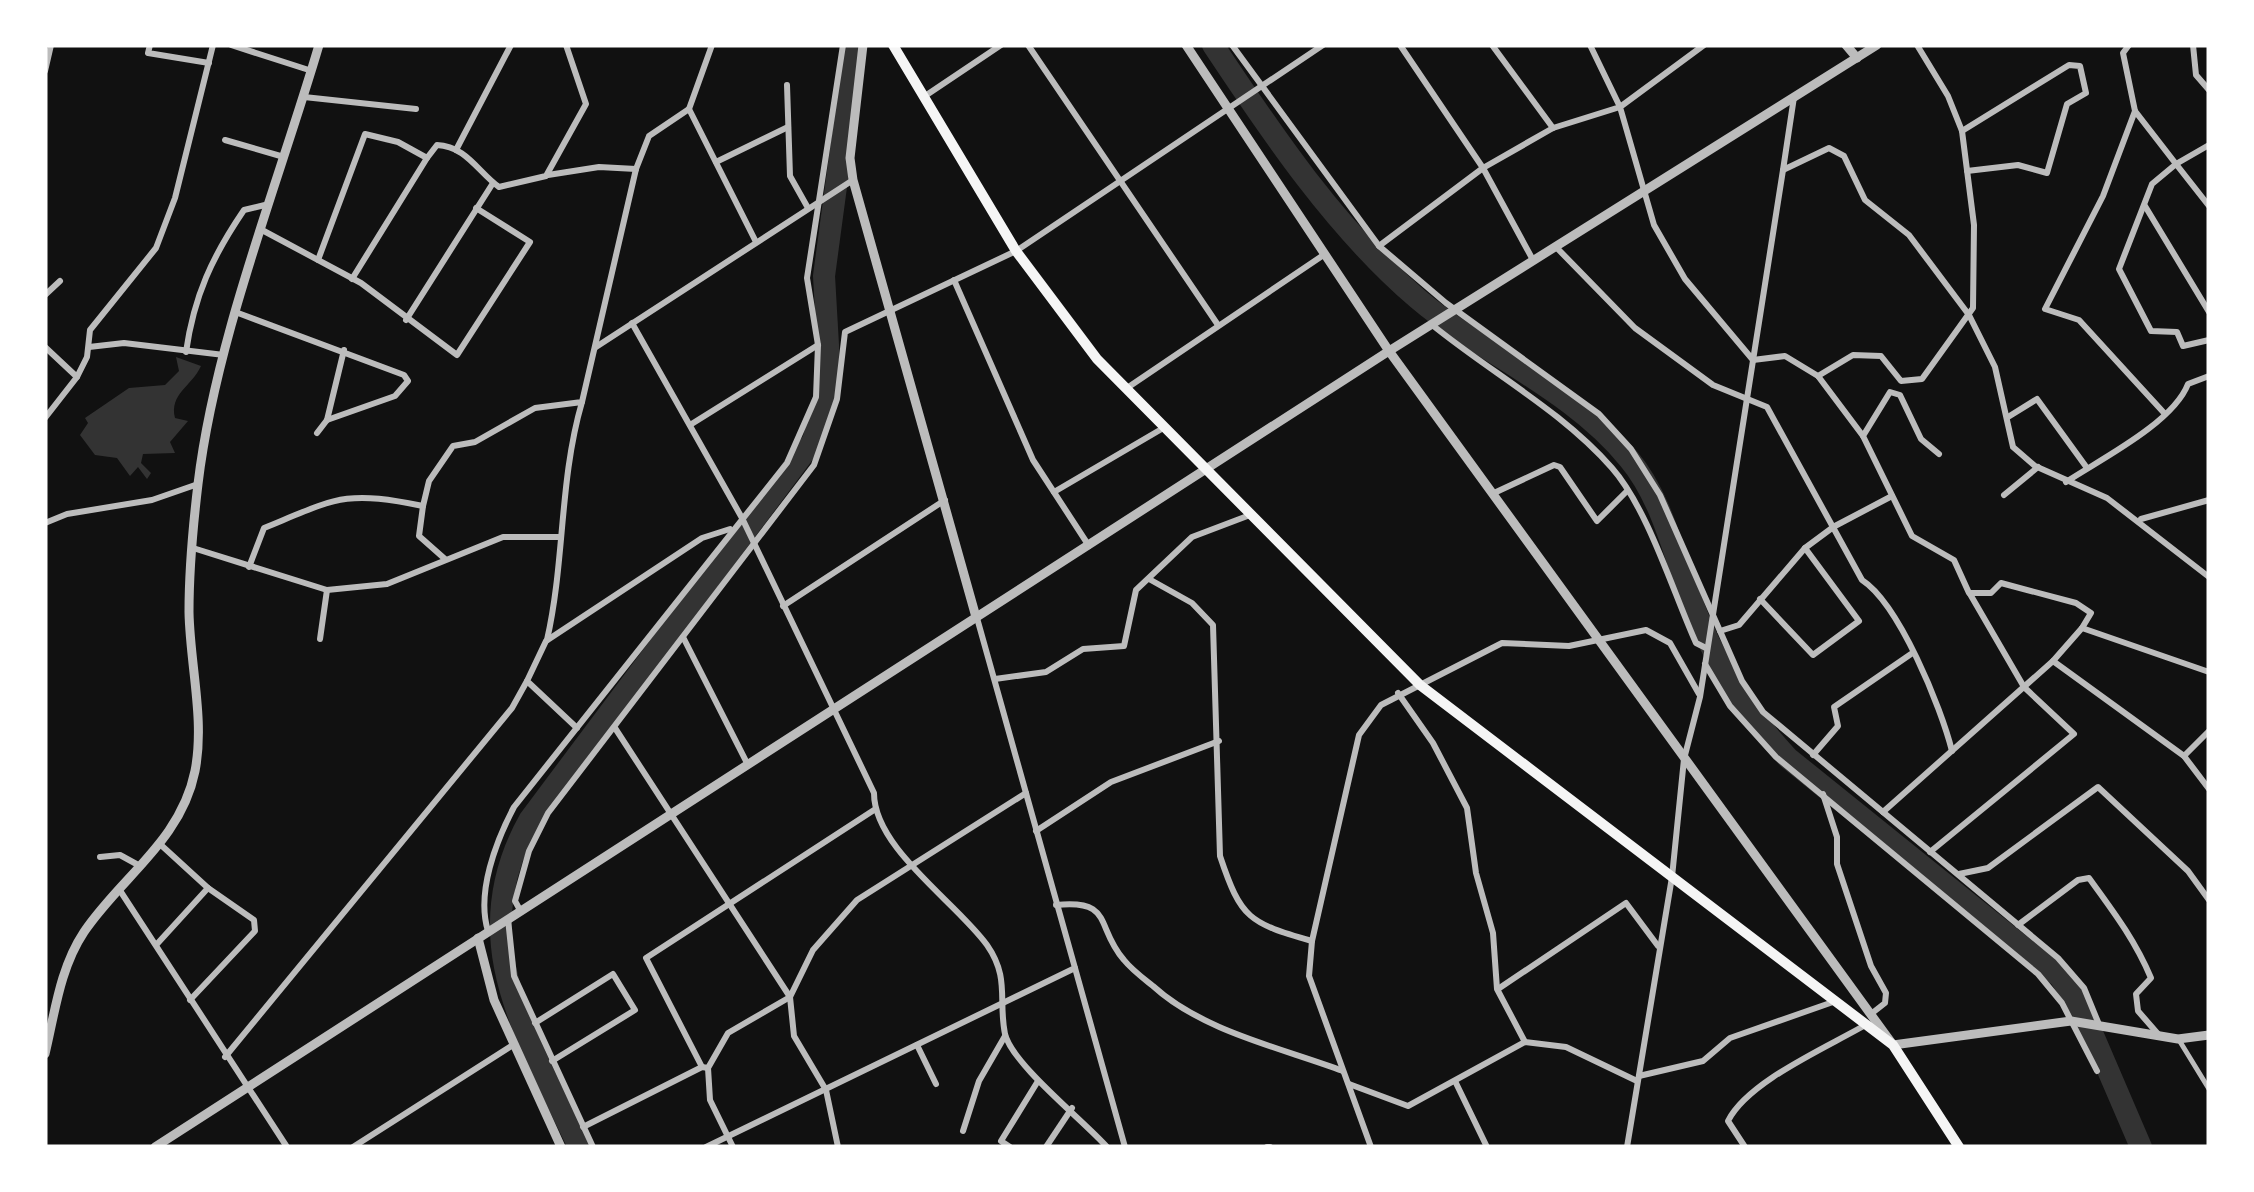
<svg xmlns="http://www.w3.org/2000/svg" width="2254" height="1192" viewBox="0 0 2254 1192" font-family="Raleway,sans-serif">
	<rect width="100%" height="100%" fill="#111"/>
	<!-- water -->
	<path fill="#333" d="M176 357 201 366C192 386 169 394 175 418L188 421 170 442 175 453 143 454 141 463 151 473 147 479 138 467 130 476 117 458 95 455 80 435 88 423 85 418 129 388 165 385 179 371Z"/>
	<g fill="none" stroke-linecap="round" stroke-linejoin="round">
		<!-- river -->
		<g stroke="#333" stroke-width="22">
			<path d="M1213 45C1272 134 1336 229 1418 299 1484 355 1572 389 1629 459 1661 497 1673 551 1690 597 1713 659 1743 710 1788 758L2060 977 2083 1012 2141 1147"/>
			<path d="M579 1147C527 1036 462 939 530 819L813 441 830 380 824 276 855 45"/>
		</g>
		<!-- pedestrian -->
		<polyline stroke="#bcbcbc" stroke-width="5" points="2179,1040 2209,1089"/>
		<!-- minor -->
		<g stroke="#bcbcbc" stroke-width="6">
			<polyline points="150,45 148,53 209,63"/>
			<polyline points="231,45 312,71"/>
			<polyline points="1028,45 1218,325"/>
			<polyline points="1232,45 1379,246 1446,303 1599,414 1631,449 1660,495 1720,631 1739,625 1805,548 1832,528"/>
			<polyline points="1400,45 1483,168 1533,260"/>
			<polyline points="1492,45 1553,128"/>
			<polyline points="1704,45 1620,107 1654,225 1685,279 1753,360 1785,356 1818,376 1863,436"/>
			<polyline points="2129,45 2123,53 2135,111 2176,164 2209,145"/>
			<polyline points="2193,45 2196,75 2209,90"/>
			<polyline points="45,71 51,45"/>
			<polyline points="787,85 790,176 808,208"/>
			<polyline points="925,96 1001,45"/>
			<polyline points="304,97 416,109"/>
			<polyline points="1794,97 1783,170 1829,148 1844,156 1865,200 1909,235 1969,315 1995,367 2013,447 2035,466 2107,498 2209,577"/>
			<polyline points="689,109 756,242"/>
			<polyline points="2135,111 2103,196 2045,309 2079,320 2165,414"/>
			<polyline points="1962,131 2069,65 2080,66 2086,93 2067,104 2047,173 2018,165 1967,171"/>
			<polyline points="225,140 284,157"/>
			<polyline points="456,150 511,45"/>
			<polyline points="716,162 788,127"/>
			<polyline points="548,175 599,167 636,169"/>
			<polyline points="2145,206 2209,312"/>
			<polyline points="2209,206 2176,164 2152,184 2119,269 2151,331 2177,332 2183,346 2209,340"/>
			<polyline points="262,230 361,283 457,355 530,242 476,208"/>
			<polyline points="1379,246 1483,168 1553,128 1620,107 1590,45"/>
			<path d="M1555 246 1635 328 1713 385 1767 407 1862 580C1899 604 1941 707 1952 751"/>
			<path d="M318 260 365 134 398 142 427 158 437 145C466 146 478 172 499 187L546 176 586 104 566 45"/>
			<polyline points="352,279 427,158"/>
			<polyline points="954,280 1033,460 1089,546"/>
			<polyline points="45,295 60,281"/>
			<polyline points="238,313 404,375 408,381 395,396 327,420"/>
			<polyline points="406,320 493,183"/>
			<path d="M632 323 742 518 874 793C874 848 956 902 987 945 1010 978 998 1000 1005 1034 1012 1064 1084 1121 1107 1147"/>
			<path d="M1431 324C1491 373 1561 410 1612 468 1648 509 1673 592 1696 643L1706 648"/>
			<polyline points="45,347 77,377 87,357 90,330 156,248 175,198 213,45"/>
			<polyline points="89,347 124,343 224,355"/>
			<polyline points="596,347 853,180"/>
			<path d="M186 352C194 296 212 257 244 210L269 204"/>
			<polyline points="1818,376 1853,355 1881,356 1901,381 1922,379 1973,308 1974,225 1962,131 1948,96 1917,45"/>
			<polyline points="1127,388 1325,254"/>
			<polyline points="2008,417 2037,399 2087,468"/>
			<polyline points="45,418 77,377"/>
			<polyline points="690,425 818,345"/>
			<polyline points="317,433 327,420 344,350"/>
			<polyline points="1939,454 1921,439 1900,395 1890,392 1863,436 1912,536 1954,560 1969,593 1991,593 2001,583 2076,603 2091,613 2082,628"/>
			<path d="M2066 482C2101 459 2173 423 2188 384L2209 376"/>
			<polyline points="1054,492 1165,427"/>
			<polyline points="1494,493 1554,465 1560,467 1597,521 1626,492"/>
			<polyline points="2004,495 2038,467"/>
			<polyline points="423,506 419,536 445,559"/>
			<polyline points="2141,519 2209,500"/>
			<polyline points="45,523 67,514 152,500 198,484"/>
			<polyline points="1835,526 1892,496"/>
			<polyline points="193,548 327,590 387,584 503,537 561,537"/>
			<path d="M249 567 264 528C337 498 344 490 423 506L429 481 453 446 475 442 535 408 582 402 636 169 649 136 689 109 712 45"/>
			<path d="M1149 579 1192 603 1213 625 1220 856C1241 919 1249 923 1312 941"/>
			<polyline points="1760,599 1813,655 1859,621 1805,548"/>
			<polyline points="783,606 945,500"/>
			<polyline points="1720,631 1742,681 1763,712 2058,958 2084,988 2098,1022"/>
			<polyline points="683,637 748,765"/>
			<polyline points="320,639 327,590"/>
			<path d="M547 640C565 561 559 481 582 402"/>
			<polyline points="1705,664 1730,706 1776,757 2038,974 2062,1003 2097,1071"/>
			<polyline points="995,679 1046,672 1083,649 1124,646 1136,590 1192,537 1250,515"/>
			<polyline points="1398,693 1433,743 1467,808 1476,873 1493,933 1497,989 1525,1042 1566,1047 1637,1081"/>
			<polyline points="577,728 527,681 546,641 702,538 730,529"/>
			<polyline points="615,728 790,997 794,1036 826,1090 838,1147"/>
			<polyline points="2209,731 2184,756 2209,789"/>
			<polyline points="1813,755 1838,726 1834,707 1911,654"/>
			<polyline points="2184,756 2053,661 2082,628 2209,672"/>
			<polyline points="1823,794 1837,837 1837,864 1871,966 1886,993 1885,1003 1871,1014"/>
			<polyline points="1883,812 2053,661"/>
			<polyline points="1036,831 1111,782 1219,741"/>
			<polyline points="161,845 208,888 254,920 255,931 190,1000"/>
			<polyline points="1930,852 2074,734 2024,687 1970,594"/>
			<polyline points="100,857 120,855 140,866"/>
			<polyline points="1959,874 1988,868 2098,787 2188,871 2209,900"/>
			<polyline points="119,889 287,1147"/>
			<path d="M1056 905C1114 899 1095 927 1124 960 1132 970 1143 978 1153 986 1202 1031 1282 1048 1343 1071"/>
			<polyline points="520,910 515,901 529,851 548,813 814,465 837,399 845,332 1016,251 1323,45"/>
			<polyline points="508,919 514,976 593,1147"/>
			<path d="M2018 925 2078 880 2089 878C2113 911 2135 940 2151 978L2136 994 2138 1011 2158 1034"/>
			<path d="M488 931C476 893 496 841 514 807L787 463 816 397 818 345 807 278 843 45"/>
			<polyline points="157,944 208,888"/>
			<polyline points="1075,968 1125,1147"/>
			<polyline points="1498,989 1626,903 1658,946"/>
			<polyline points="535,1023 613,974 635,1010 552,1061"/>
			<polyline points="917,1045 936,1084"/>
			<polyline points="225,1057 512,708 527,681"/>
			<polyline points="708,1068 702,1067 646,958 874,810"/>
			<polyline points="1639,1076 1703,1061 1730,1038 1833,1002"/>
			<polyline points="1455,1081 1487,1147"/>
			<polyline points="1349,1084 1408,1106 1525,1042"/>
			<polyline points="583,1127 702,1067"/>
			<polyline points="963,1131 979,1081 1005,1036"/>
			<polyline points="353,1147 513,1045"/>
			<polyline points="706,1147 1075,968 977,618"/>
			<polyline points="733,1147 710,1100 708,1068 728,1033 790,997 813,950 857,900 1026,793"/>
			<polyline points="1010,1147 1001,1141 1038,1081"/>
			<polyline points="1046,1147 1072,1108"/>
			<polyline points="1267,1147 1270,1147"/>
			<polyline points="1371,1147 1309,976 1312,941 1359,735 1381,705 1502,643 1569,646 1646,630 1670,643 1699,694"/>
			<polyline points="1627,1147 1672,877 1684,759 1700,697 1783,170"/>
			<path d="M1745 1147 1728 1121C1748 1081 1828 1047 1867 1024"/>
		</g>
		<!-- tertiary -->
		<g stroke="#bcbcbc" stroke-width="9">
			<polyline points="863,45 850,158 853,180 976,617"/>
			<polyline points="1186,45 1389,351 1893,1045 2071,1021 2178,1039 2209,1035"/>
			<polyline points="1846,45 1857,58"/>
			<polyline points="478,938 494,1000 561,1147"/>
			<path d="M45 1054C55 1012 60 968 84 932 121 877 181 841 195 771 205 720 190 665 189 612 189 570 193 526 198 484 215 341 278 184 319 45"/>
			<polyline points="155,1147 1389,351 1877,45"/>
		</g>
		<!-- secondary -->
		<polyline stroke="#f5f5f5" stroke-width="10" points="893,45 1016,251 1097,359 1420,685 1893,1045 1959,1147"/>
	</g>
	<!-- border -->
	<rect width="2254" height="1192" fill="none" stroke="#ffffff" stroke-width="95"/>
</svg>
